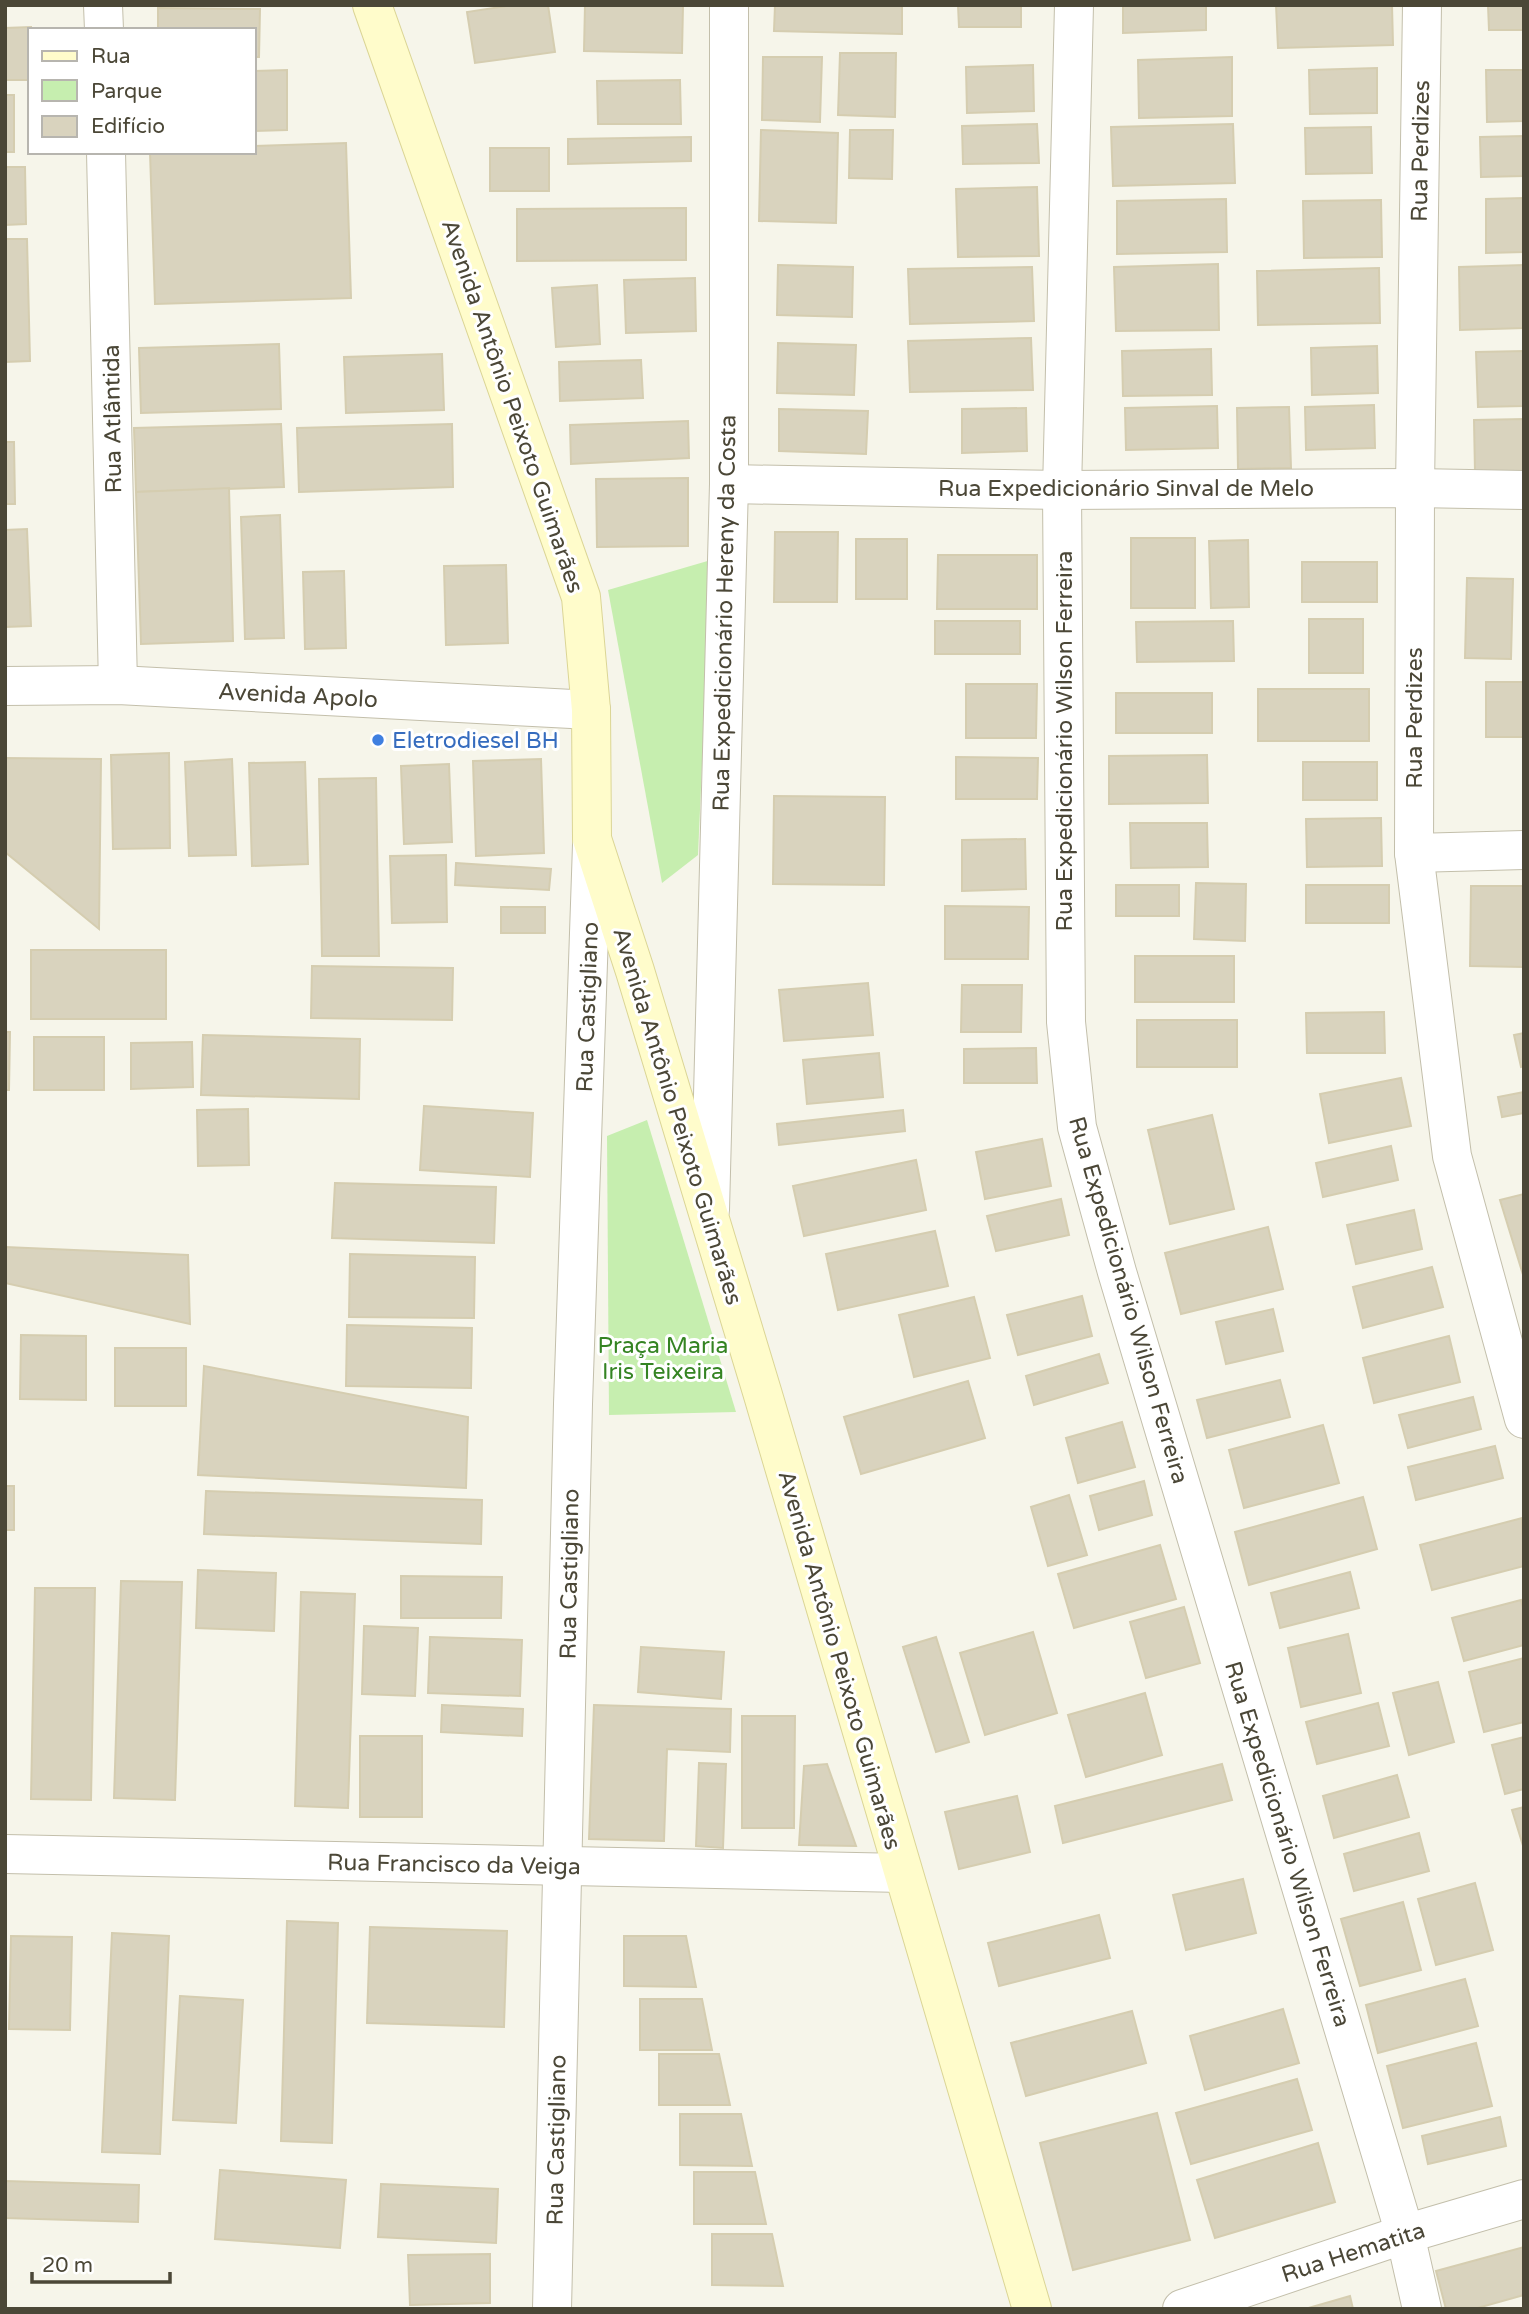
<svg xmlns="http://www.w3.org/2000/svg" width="1529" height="2314" viewBox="0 0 1529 2314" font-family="'Varela Round',sans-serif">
	<rect width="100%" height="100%" fill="#f6f5ea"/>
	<!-- green -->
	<g fill="#c6eeaf">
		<polygon points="711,560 698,855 662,883 608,590"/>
		<polygon points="647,1120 736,1412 609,1415 607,1136"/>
	</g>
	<!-- building -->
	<g fill="#d9d3be" stroke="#d5cdb0" stroke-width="2">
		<polygon points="513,5 548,5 555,52 475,63 467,12"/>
		<polygon points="585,5 683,5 682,53 584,51"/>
		<polygon points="775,5 902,5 902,34 774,31"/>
		<polygon points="958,5 1021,5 1021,27 959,27"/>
		<polygon points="1123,5 1206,5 1206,30 1123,33"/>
		<polygon points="1276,5 1392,5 1393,45 1278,48"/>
		<polygon points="1488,5 1524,5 1524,30 1489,30"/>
		<polygon points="158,8 260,9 259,57 254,57 254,30 158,30"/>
		<polygon points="31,27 30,80 5,80 5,28"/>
		<polygon points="840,53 896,53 895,117 838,115"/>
		<polygon points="763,57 822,57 820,122 762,120"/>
		<polygon points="1232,57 1232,116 1139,118 1138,60"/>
		<polygon points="1033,65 1034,111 967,113 966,67"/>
		<polygon points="1377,68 1377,113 1310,114 1309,70"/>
		<polygon points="287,70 287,130 254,131 254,71"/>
		<polygon points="1486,70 1524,70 1524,121 1487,122"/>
		<polygon points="680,80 681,124 598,124 597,81"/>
		<rect x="5" y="95" width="9" height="57"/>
		<polygon points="1037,124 1039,163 963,164 962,126"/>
		<polygon points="1233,124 1235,183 1113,186 1111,127"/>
		<polygon points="1371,127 1372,173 1306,174 1305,128"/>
		<polygon points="761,130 838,133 836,223 759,221"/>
		<polygon points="850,130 893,130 892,179 849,178"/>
		<polygon points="1524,136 1524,176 1481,177 1480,137"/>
		<polygon points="691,137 691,161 568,164 568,139"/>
		<polygon points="346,143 351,298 155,304 150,152 254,152 254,146"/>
		<rect x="490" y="148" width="59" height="43"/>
		<polygon points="5,167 25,167 26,224 5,225"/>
		<polygon points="1037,187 1039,256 958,257 956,189"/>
		<polygon points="1524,198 1524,252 1486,253 1486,199"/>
		<polygon points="1226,199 1227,252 1117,254 1117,201"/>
		<polygon points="1381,200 1382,257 1304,258 1303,201"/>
		<polygon points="686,208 686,260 517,261 517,209"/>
		<polygon points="5,239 27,239 30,361 5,362"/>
		<polygon points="1218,264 1219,330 1116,331 1114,267"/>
		<polygon points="778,265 853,267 852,317 777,315"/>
		<polygon points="1524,265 1524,328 1460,330 1459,267"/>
		<polygon points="1032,267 1034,321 910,324 908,269"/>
		<polygon points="1379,268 1380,323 1258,325 1257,271"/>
		<polygon points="695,278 696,331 626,333 624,280"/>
		<polygon points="597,285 600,344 556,347 552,288"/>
		<polygon points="1031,338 1033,390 910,392 908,341"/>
		<polygon points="778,343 856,345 854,395 777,393"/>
		<polygon points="279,344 281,409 141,413 139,348"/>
		<polygon points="1377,346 1378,393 1312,395 1311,348"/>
		<polygon points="1211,349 1212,395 1123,396 1122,351"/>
		<polygon points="1524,351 1524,406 1478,407 1476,352"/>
		<polygon points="442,354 444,410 346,413 344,357"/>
		<polygon points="641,360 643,398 560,401 559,362"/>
		<polygon points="1374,405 1375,448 1306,450 1305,407"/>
		<polygon points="1217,406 1218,448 1126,450 1125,408"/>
		<polygon points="1289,407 1291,468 1238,469 1237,408"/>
		<polygon points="1026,408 1027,451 962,453 962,409"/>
		<polygon points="779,409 868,411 866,454 779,451"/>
		<polygon points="1524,419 1524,471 1475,472 1474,420"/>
		<polygon points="688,421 689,458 571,464 570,425"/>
		<polygon points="281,424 284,487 136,492 134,428"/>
		<polygon points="452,424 453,487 299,492 297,428"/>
		<polygon points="5,442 14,442 15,504 5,504"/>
		<polygon points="688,478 688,546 597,547 596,479"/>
		<polygon points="229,488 233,641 141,644 136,492"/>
		<polygon points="280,515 284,638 245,639 241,517"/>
		<polygon points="27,529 31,626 5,627 5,530"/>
		<polygon points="775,532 838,532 837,602 774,602"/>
		<rect x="1131" y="538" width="64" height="70"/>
		<rect x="856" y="539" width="51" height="60"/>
		<polygon points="1248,540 1249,607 1211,608 1209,541"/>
		<polygon points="938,555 1037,555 1037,609 937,609"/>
		<rect x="1302" y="562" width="75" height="40"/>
		<polygon points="506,565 508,643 446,645 444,566"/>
		<polygon points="344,571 346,648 305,649 303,572"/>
		<polygon points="1467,578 1513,579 1511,659 1465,658"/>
		<rect x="1309" y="619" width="54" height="54"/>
		<rect x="935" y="621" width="85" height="33"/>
		<polygon points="1233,621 1234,661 1137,662 1136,622"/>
		<rect x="1486" y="682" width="38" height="55"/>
		<polygon points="966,684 1037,684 1036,738 966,738"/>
		<rect x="1258" y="689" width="111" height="52"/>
		<rect x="1116" y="693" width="96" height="40"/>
		<polygon points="169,753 170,848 113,849 111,755"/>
		<polygon points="1207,755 1208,803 1109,804 1109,756"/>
		<polygon points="956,757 1038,758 1037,799 956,799"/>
		<polygon points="5,758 101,759 99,929 5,852"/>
		<polygon points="232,759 236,855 189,856 185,762"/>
		<polygon points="541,759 544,853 476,856 473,761"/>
		<polygon points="305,762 308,864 252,866 249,763"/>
		<rect x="1303" y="762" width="74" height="38"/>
		<polygon points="449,764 452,842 404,844 401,766"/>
		<polygon points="376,778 379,956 322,956 319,779"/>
		<polygon points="774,796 885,797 884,885 773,884"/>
		<polygon points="1381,818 1382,866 1307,867 1306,819"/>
		<polygon points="1130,823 1207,823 1208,867 1131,868"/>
		<polygon points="1025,839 1026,889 962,891 962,840"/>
		<polygon points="446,855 447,922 392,923 390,856"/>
		<polygon points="456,863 551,869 549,890 455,885"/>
		<polygon points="1196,883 1246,884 1245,941 1194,939"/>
		<rect x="1116" y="885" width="63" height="31"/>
		<rect x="1306" y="885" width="83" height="38"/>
		<polygon points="1471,886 1524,886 1524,967 1470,966"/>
		<polygon points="945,906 1029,907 1028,959 945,959"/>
		<rect x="501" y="907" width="44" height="26"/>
		<rect x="31" y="950" width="135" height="69"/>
		<rect x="1135" y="956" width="99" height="46"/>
		<polygon points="312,966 453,968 452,1020 311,1018"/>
		<polygon points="868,983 873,1035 784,1041 779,990"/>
		<polygon points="962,985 1022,985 1021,1032 961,1032"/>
		<polygon points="1384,1012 1385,1053 1307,1053 1306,1013"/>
		<rect x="1137" y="1020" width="100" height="47"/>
		<polygon points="5,1032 10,1032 9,1090 5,1090"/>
		<polygon points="1524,1033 1524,1066 1521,1067 1514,1035"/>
		<polygon points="203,1035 360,1039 359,1099 201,1095"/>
		<rect x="34" y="1037" width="70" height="53"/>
		<polygon points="192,1042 193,1087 131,1089 131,1043"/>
		<polygon points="1036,1048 1037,1083 964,1083 964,1049"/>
		<polygon points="879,1053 883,1097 807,1104 803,1060"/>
		<polygon points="1401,1078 1411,1126 1329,1143 1320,1094"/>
		<polygon points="1524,1092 1524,1113 1502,1117 1498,1097"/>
		<polygon points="424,1106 533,1113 530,1177 420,1170"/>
		<polygon points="248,1109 249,1165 198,1166 197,1110"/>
		<polygon points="903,1110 905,1131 779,1145 777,1124"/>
		<polygon points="1212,1115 1234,1209 1170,1224 1148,1130"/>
		<polygon points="1042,1139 1051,1186 985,1199 976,1152"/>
		<polygon points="1391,1146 1398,1180 1323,1197 1316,1163"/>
		<polygon points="916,1160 926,1210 804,1236 793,1186"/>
		<polygon points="335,1183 496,1187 494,1243 332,1238"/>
		<polygon points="1524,1194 1524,1278 1500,1200"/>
		<polygon points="1061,1199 1069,1235 996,1251 987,1216"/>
		<polygon points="1414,1210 1422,1249 1356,1264 1347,1225"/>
		<polygon points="1268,1227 1283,1289 1181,1314 1165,1253"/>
		<polygon points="935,1231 948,1286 838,1310 826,1254"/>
		<polygon points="5,1247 188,1255 190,1324 5,1283"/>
		<polygon points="350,1254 475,1257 474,1318 349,1317"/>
		<polygon points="1432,1267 1443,1307 1363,1328 1353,1287"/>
		<polygon points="1082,1296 1092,1336 1018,1355 1007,1315"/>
		<polygon points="974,1297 990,1358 914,1377 899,1315"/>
		<polygon points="1273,1309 1283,1351 1226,1364 1216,1322"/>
		<polygon points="347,1325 472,1328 471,1388 346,1386"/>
		<polygon points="21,1335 86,1336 86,1400 20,1399"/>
		<polygon points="1449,1336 1460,1382 1374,1403 1363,1358"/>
		<rect x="115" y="1348" width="71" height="58"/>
		<polygon points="1099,1354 1108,1383 1034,1405 1026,1376"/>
		<polygon points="204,1366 468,1417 466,1488 198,1475"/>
		<polygon points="1280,1380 1290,1417 1207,1438 1197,1400"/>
		<polygon points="968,1381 985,1438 861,1474 844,1417"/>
		<polygon points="1473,1397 1481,1429 1408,1448 1399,1415"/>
		<polygon points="1122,1422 1135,1467 1078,1483 1066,1438"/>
		<polygon points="1323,1425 1339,1483 1244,1508 1229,1450"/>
		<polygon points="1495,1446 1503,1478 1416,1500 1408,1467"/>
		<polygon points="1144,1481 1152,1515 1099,1530 1090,1496"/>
		<rect x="5" y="1486" width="9" height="44"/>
		<polygon points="206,1491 482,1500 481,1544 204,1534"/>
		<polygon points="1069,1495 1087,1555 1048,1566 1031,1507"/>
		<polygon points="1363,1497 1377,1549 1249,1585 1235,1532"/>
		<polygon points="1522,1518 1524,1566 1432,1590 1420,1545"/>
		<polygon points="1160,1545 1176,1599 1074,1628 1058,1574"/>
		<polygon points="198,1570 276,1573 274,1631 196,1628"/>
		<polygon points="1350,1572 1359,1608 1280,1628 1271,1593"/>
		<polygon points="401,1576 502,1577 501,1618 401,1618"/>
		<polygon points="121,1581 182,1582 175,1800 114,1798"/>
		<polygon points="35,1588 95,1588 91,1800 31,1799"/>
		<polygon points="301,1592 355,1594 348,1808 295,1806"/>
		<polygon points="1521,1600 1524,1612 1524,1645 1464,1661 1452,1618"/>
		<polygon points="1184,1607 1200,1663 1146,1678 1130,1622"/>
		<polygon points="364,1626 418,1628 415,1696 362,1694"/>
		<polygon points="1033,1632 1057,1713 985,1735 960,1653"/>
		<polygon points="1348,1634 1361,1693 1301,1707 1288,1648"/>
		<polygon points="430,1637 522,1640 520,1696 428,1693"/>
		<polygon points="936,1637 969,1742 936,1752 903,1647"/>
		<polygon points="641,1647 724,1652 721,1699 638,1692"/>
		<polygon points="1524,1658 1524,1722 1484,1732 1469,1672"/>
		<polygon points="1438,1682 1454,1742 1409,1755 1393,1693"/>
		<polygon points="1145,1693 1162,1755 1086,1777 1068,1715"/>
		<polygon points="1378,1703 1389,1746 1317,1764 1306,1722"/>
		<polygon points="442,1705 523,1709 522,1736 441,1732"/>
		<polygon points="594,1705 731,1709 730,1752 667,1749 664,1841 589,1839"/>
		<polygon points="742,1716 795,1716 794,1828 742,1828"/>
		<rect x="360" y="1736" width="62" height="81"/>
		<polygon points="1524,1737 1524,1789 1505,1794 1492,1745"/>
		<polygon points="699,1763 726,1764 723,1848 696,1846"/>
		<polygon points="827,1764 856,1846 799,1845 804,1766"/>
		<polygon points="1222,1764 1232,1800 1063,1843 1055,1806"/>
		<polygon points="1397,1775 1409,1817 1334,1838 1323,1796"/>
		<polygon points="1017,1796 1030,1852 959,1869 945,1812"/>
		<polygon points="1524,1807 1524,1849 1512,1810"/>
		<polygon points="1419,1833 1429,1871 1354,1891 1344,1854"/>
		<polygon points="1243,1879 1256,1933 1186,1950 1173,1895"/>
		<polygon points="1475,1883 1493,1950 1436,1965 1418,1899"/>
		<polygon points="1403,1902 1421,1970 1360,1986 1341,1919"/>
		<polygon points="1099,1915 1110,1958 999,1986 988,1943"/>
		<polygon points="287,1921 338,1923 332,2143 281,2141"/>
		<polygon points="370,1927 507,1931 504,2027 367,2023"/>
		<polygon points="112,1933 169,1936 160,2154 102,2152"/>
		<polygon points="11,1936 72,1937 70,2030 9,2029"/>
		<polygon points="624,1936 686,1936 696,1987 624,1986"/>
		<polygon points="1465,1979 1478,2026 1378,2053 1366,2005"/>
		<polygon points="180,1996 243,2000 236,2123 173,2120"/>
		<polygon points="640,1999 702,1999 712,2050 640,2050"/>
		<polygon points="1283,2009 1299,2063 1205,2090 1190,2036"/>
		<polygon points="1132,2011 1146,2063 1026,2096 1011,2043"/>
		<polygon points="1476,2043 1492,2106 1403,2128 1387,2066"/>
		<polygon points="659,2054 719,2054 730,2105 659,2105"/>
		<polygon points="1297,2079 1312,2130 1191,2164 1176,2113"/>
		<polygon points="1157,2113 1190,2240 1073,2270 1040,2143"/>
		<polygon points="680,2114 741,2114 752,2166 680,2165"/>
		<polygon points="1500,2117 1506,2146 1428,2164 1422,2136"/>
		<polygon points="1318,2143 1335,2202 1215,2238 1197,2180"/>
		<polygon points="220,2170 346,2180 340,2248 215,2239"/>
		<polygon points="694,2172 755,2172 766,2224 694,2224"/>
		<polygon points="5,2181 139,2185 138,2222 5,2218"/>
		<polygon points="381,2184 498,2189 496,2243 378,2237"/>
		<polygon points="712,2234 772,2234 783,2286 712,2285"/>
		<polygon points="1524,2247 1524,2295 1474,2309 1446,2309 1436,2271"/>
		<polygon points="490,2254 490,2303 410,2305 408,2255"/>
		<polygon points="1350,2296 1353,2309 1305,2309"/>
	</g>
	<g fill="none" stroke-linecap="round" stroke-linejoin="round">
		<!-- street casing -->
		<g stroke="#c3bfab" stroke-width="40">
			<g id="street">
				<polyline points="103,5 104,30"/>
				<polyline points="1074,5 1062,490 1066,1022 1077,1127 1117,1272 1405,2234 1422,2309"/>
				<polyline points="1422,5 1415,488 1414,853 1452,1156 1524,1419"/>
				<polyline points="106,152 118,685"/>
				<polyline points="729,484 1062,490 1415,488 1524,490"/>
				<polyline points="5,686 118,685 591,710"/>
				<polyline points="1414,853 1524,850"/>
				<polyline points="710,1210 729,484 729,5"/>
				<polyline points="5,1854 903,1873"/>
				<polyline points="552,2309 573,1404 592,845"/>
				<polyline points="1182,2309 1405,2234 1524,2199"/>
			</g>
		</g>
		<!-- secondary casing -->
		<g stroke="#dbd595" stroke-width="40">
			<polyline id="secondary" points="372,5 581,597 591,710 592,839 635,971 763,1395 1032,2309"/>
		</g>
		<!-- street -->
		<use href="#street" stroke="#fff" stroke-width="38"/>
		<!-- secondary -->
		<use href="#secondary" stroke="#fffccb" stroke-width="38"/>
	</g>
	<!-- markers -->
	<circle fill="#3f7fe0" stroke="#fff" stroke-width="2.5" cx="378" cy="740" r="7"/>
	<g text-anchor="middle" stroke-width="6" stroke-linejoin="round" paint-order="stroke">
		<!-- street labels -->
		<g font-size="23" fill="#4b4737" stroke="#fff">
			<text transform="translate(1420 151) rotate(-89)" y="8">Rua Perdizes</text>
			<text transform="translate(513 406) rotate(71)" y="8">Avenida Antônio Peixoto Guimarães</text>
			<text transform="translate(112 419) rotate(-91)" y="8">Rua Atlântida</text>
			<text x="1126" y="496">Rua Expedicionário Sinval de Melo</text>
			<text transform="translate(724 613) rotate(-89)" y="8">Rua Expedicionário Hereny da Costa</text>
			<text transform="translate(298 695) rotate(3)" y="8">Avenida Apolo</text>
			<text transform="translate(1414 718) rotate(-90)" y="8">Rua Perdizes</text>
			<text transform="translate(1064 741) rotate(-90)" y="8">Rua Expedicionário Wilson Ferreira</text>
			<text transform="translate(587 1007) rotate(-88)" y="8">Rua Castigliano</text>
			<text transform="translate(678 1116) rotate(73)" y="8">Avenida Antônio Peixoto Guimarães</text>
			<text transform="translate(1129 1300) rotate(74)" y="8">Rua Expedicionário Wilson Ferreira</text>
			<text transform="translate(569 1574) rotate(-89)" y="8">Rua Castigliano</text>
			<text transform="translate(840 1660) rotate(74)" y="8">Avenida Antônio Peixoto Guimarães</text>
			<text transform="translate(1288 1844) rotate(73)" y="8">Rua Expedicionário Wilson Ferreira</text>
			<text transform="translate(454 1864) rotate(1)" y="8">Rua Francisco da Veiga</text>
			<text transform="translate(556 2140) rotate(-89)" y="8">Rua Castigliano</text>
			<text transform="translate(1353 2252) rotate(-18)" y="8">Rua Hematita</text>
		</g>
		<!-- shop labels -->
		<g font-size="23" fill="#366cbe" stroke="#fff" text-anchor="start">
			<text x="392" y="748">Eletrodiesel BH</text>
		</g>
		<!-- park labels -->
		<g font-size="23" fill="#358423" stroke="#fff">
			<text x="663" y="1353">Praça Maria<tspan x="663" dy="26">Iris Teixeira</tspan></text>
		</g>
	</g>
	<!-- border -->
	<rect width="1529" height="2314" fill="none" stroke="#4b4737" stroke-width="14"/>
	<!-- legend -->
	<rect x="28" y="28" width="228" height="126" fill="#ffffff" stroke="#b7b5af" stroke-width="2"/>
	<rect x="42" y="51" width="35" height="10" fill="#fffccb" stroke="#b7b5af" stroke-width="2"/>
	<text x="91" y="63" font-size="21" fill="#4b4737">Rua</text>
	<rect x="42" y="80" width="35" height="21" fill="#c6eeaf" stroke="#b7b5af" stroke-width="2"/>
	<text x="91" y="98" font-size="21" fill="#4b4737">Parque</text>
	<rect x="42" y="116" width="35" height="21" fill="#d9d3be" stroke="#b7b5af" stroke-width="2"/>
	<text x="91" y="133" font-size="21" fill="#4b4737">Edifício</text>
	<!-- scale -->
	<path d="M32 2272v10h138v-10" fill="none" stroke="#4b4737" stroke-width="3.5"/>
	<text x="42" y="2272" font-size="21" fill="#4b4737" stroke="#ffffff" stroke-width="5" paint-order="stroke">20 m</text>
</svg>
